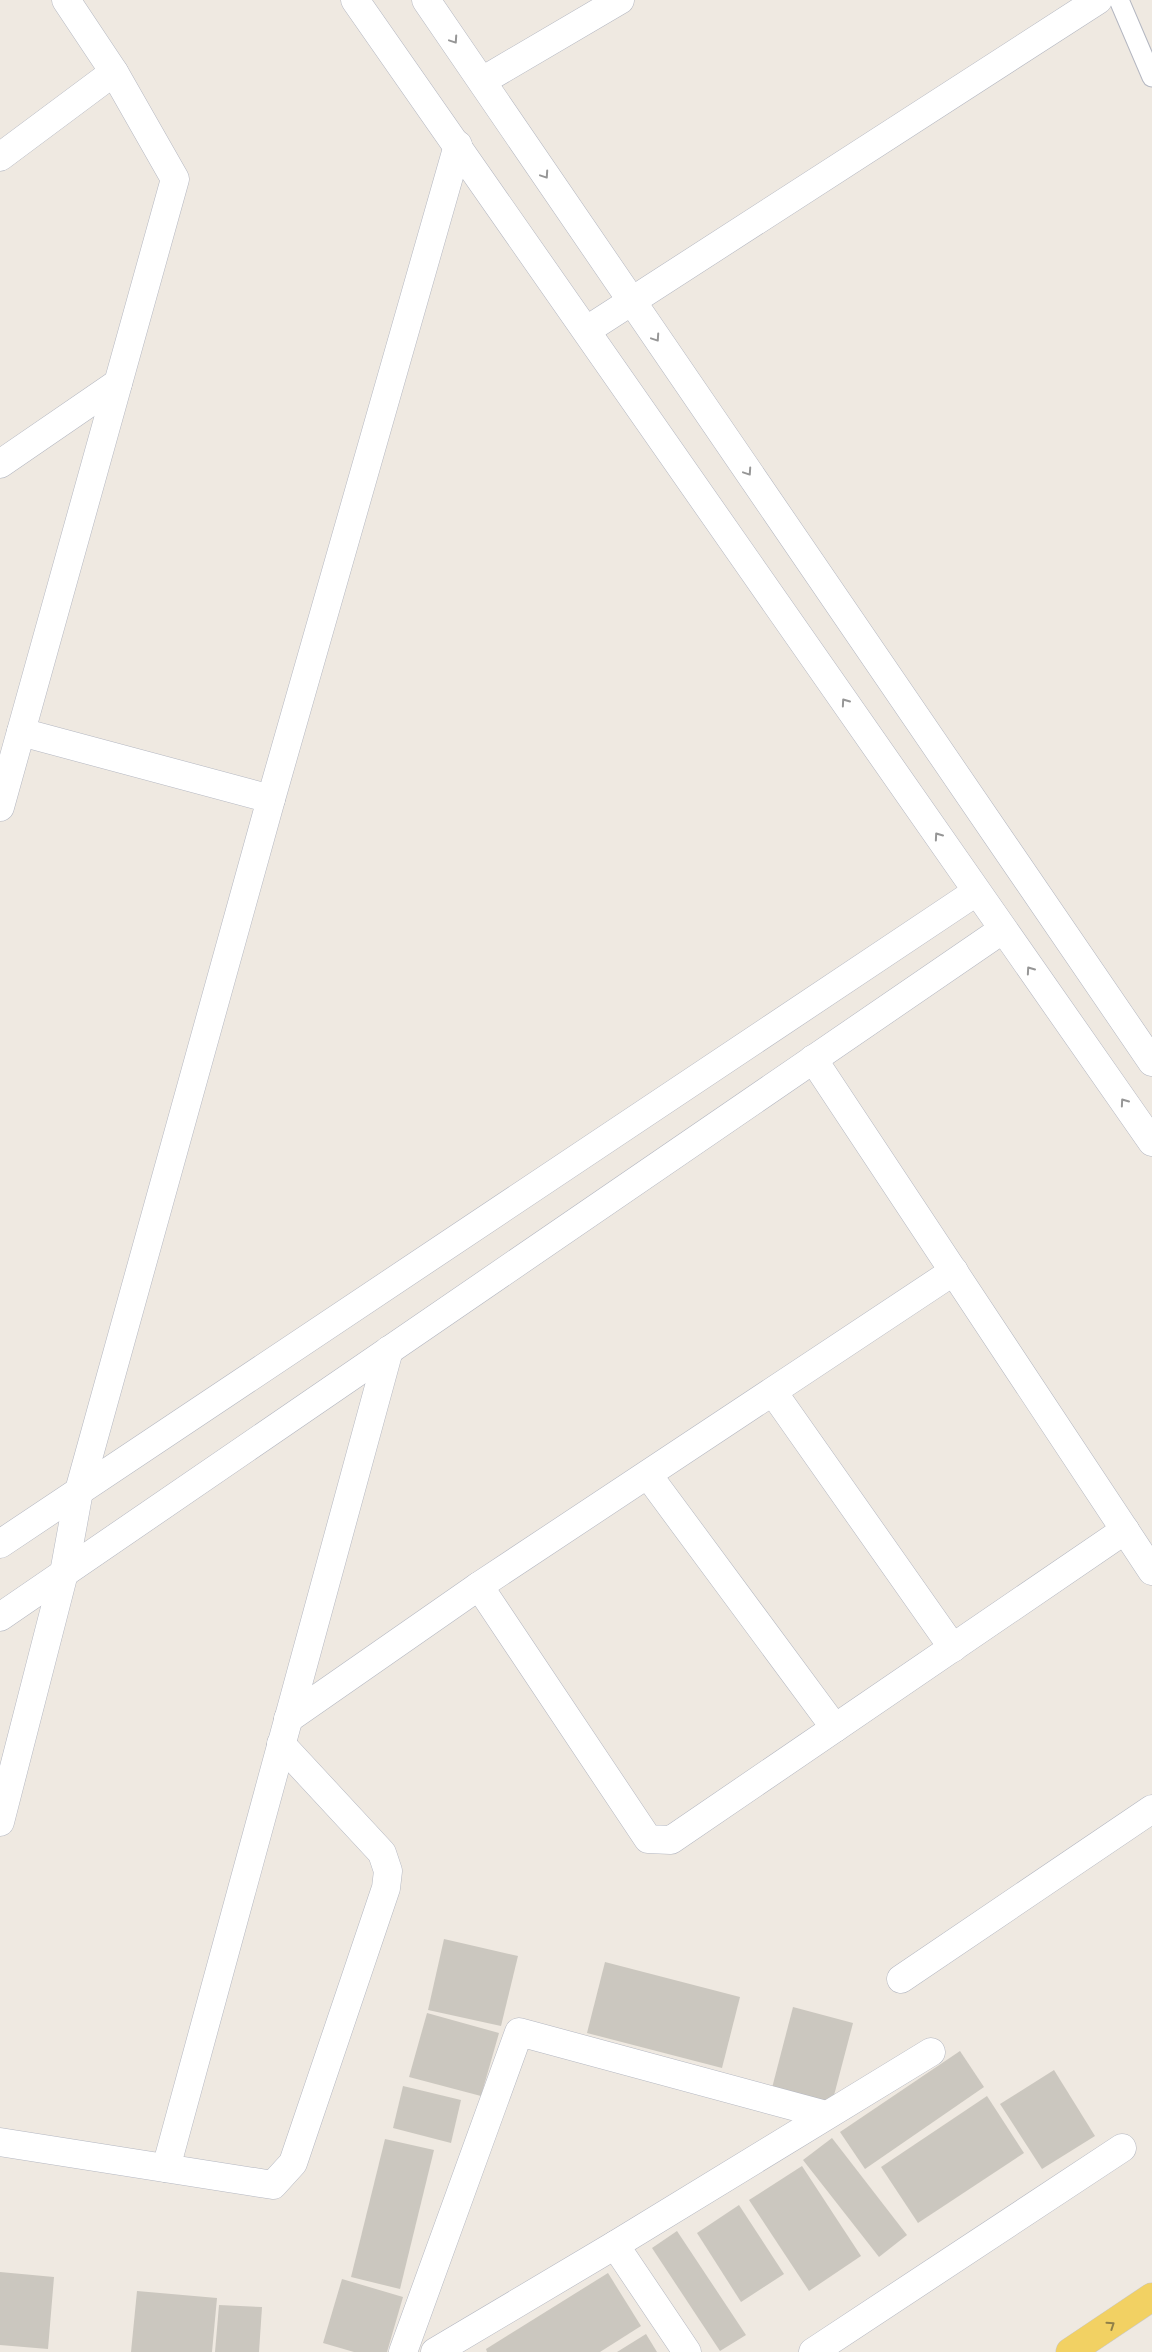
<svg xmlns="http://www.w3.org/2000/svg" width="1152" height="2352" viewBox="0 0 1152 2352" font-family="'IBM Plex Sans',sans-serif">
	<rect width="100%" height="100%" fill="#efe9e1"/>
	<!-- building -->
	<g fill="#cbc7bf">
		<polygon points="444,1939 518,1956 501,2026 428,2010"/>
		<polygon points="605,1962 740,1997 722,2068 587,2033"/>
		<polygon points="793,2007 853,2023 832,2103 772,2088"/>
		<polygon points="427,2013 499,2033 481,2096 409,2077"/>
		<polygon points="960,2051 984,2087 865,2169 840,2132"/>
		<polygon points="1054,2070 1095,2136 1042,2169 1000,2104"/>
		<polygon points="403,2086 461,2100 451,2143 393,2128"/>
		<polygon points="987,2096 1024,2153 918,2223 881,2167"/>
		<polygon points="832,2138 907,2235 879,2257 803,2160"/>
		<polygon points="385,2139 434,2150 400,2289 351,2277"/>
		<polygon points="802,2166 861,2256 809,2291 749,2200"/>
		<polygon points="739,2205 784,2274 741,2302 697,2233"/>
		<polygon points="677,2231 746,2335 720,2351 652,2248"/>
		<polygon points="0,2272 54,2277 48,2349 0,2345"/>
		<polygon points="608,2273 641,2326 600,2352 487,2352 486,2349"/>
		<polygon points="342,2279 403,2297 387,2352 354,2352 323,2343"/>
		<polygon points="137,2291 217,2298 212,2352 131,2352"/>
		<polygon points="219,2305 262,2307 259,2352 215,2352"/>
		<polygon points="646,2334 657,2352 617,2352"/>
	</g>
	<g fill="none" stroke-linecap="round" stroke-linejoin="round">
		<!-- lane casing -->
		<g stroke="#b4b7c1" stroke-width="21">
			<polyline id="lane" points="1119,0 1152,77"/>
		</g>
		<!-- street casing -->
		<g stroke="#b4b7c1" stroke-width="29">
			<g id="street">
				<path d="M355 0C623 379 884 763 1152 1142"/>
				<polyline points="426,0 1152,1062"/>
				<polyline points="482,81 620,0"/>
				<polyline points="0,157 114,72"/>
				<polyline points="587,330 1098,0"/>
				<polyline points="0,464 118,383"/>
				<polyline points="21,732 271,799"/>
				<polyline points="0,807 175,179 114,72 66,0"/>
				<polyline points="813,1059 1152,1571"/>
				<polyline points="773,1392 953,1648"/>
				<polyline points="648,1475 835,1728"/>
				<polyline points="0,1544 976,892"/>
				<polyline points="479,1586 648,1839 671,1840 1125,1530"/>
				<polyline points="0,1617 1002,930"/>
				<polyline points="288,1719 479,1586 954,1271"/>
				<polyline points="0,1822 64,1573 79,1491 271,799 458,145"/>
				<polyline points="901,1979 1152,1809"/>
				<polyline points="0,2142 273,2185 293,2163 386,1888 388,1871 382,1853 281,1744"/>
				<polyline points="166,2168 389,1350"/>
				<polyline points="615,2245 687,2352"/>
				<polyline points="403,2352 519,2032 826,2115"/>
				<polyline points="435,2352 615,2245 931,2052"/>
				<polyline points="813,2352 1122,2148"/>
			</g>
		</g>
		<!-- primary casing -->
		<g stroke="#c9c9c9" stroke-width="29">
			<polyline id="primary" points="1070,2352 1152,2297"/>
		</g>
		<!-- lane -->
		<use href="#lane" stroke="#fff" stroke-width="19"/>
		<!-- street -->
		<use href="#street" stroke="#fff" stroke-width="28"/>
		<!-- primary -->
		<use href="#primary" stroke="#f2d163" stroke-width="28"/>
	</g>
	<!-- one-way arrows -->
	<defs><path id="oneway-chevron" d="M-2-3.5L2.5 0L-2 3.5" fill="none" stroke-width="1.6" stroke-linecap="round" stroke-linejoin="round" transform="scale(1.25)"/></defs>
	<g stroke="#969696">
		<use href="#oneway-chevron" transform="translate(454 40) rotate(56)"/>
		<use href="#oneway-chevron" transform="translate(545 175) rotate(56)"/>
		<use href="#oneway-chevron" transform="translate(656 338) rotate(56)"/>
		<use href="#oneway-chevron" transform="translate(748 472) rotate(56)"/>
		<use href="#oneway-chevron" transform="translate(845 702) rotate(-125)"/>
		<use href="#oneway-chevron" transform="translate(938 836) rotate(-125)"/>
		<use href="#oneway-chevron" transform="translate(1030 970) rotate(-125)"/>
		<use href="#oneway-chevron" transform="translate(1124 1102) rotate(-125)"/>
	</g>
	<use stroke="#908048" href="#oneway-chevron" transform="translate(1111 2325) rotate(-34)"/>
</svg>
